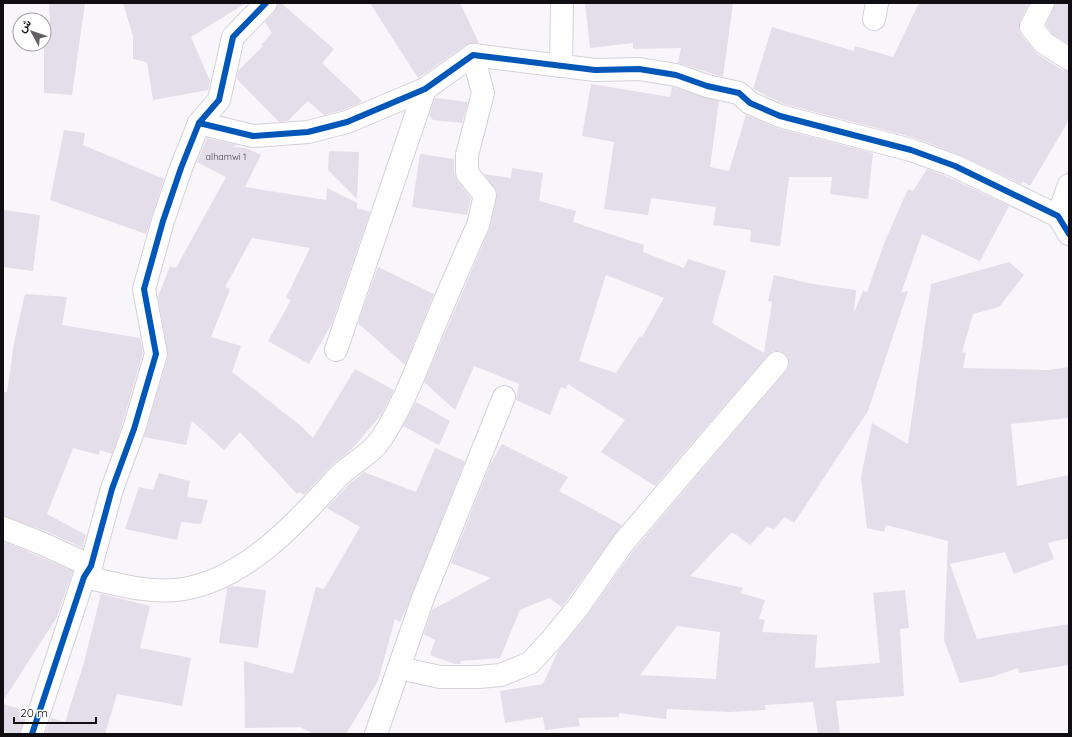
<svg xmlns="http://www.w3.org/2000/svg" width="1072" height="737" viewBox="0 0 1072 737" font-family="Quicksand,Vazirmatn,sans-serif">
	<rect width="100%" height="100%" fill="#f8f5fb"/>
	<!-- building -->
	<g fill="#e4ddea" fill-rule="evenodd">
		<polygon points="49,3 85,3 72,95 44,93 44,22 50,23"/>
		<polygon points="123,3 246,3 191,37 210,81 208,90 153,100 147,62 133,59 133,36"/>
		<polygon points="278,3 281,3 334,49 322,63 362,101 360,103 343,110 324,115 308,101 288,121 279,122 237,79 238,71 263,46 261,45 272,33 265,22 275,11"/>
		<polygon points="370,3 460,3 479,43 466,45 418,78"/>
		<polygon points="585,3 733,3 723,77 678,63 681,48 633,49 633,43 590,48"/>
		<polygon points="919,3 1029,3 1020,22 1019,29 1021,35 1037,54 1062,70 1069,71 1069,120 1030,186 1023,181 1021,184 960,155 915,138 784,104 753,89 772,27 854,51 855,46 893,57"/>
		<polygon points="1055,3 1069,3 1069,44 1052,34 1046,25"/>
		<polygon points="591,84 670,97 672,87 719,101 710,167 729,171 746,115 777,128 873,153 868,199 830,194 832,177 789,177 780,246 750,242 751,230 713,225 716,207 651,198 648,215 604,209 614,142 582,136"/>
		<polygon points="435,98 468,102 462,123 433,120 429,115"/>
		<polygon points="64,130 85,133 83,145 164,179 146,234 50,200"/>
		<polygon points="207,138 238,145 232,147 246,148 261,155 245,187 326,200 327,188 357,203 357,208 370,212 332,323 309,364 268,341 291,300 286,298 310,248 252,238 225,287 230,289 211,337 241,346 232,372 300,425 313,438 355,369 394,390 381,415 352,449 332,465 304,495 300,492 297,494 240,432 224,450 192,421 186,445 144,437 168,357 158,297 170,266 176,268 226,177 197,162"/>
		<polygon points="329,151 359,152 357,199 328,170"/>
		<polygon points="420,154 454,159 454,173 457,180 471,198 467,215 412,207"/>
		<path d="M512 168 543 173 539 201 576 211 573 222 644 245 643 252 684 268 688 259 726 271 712 323 764 353 772 302 768 301 774 275 813 284 856 290 854 313 863 291 867 292 885 241 908 189 913 191 927 169 950 178 1009 206 980 261 922 234 901 293 908 291 868 411 794 523 785 517 774 529 767 527 750 545 732 532 690 576 743 588 740 593 765 600 759 619 765 620 762 632 817 635 815 668 880 663 873 593 905 590 909 628 900 629 904 696 836 701 840 734H818L813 702 765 705 766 710 730 712 667 709 666 719 619 713V717L578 718 580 726 545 730 543 717 505 723 500 691 543 684 558 651 589 613 633 551 786 371 789 365V359L785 354 780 351H773L768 355 655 486 601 452 625 420 568 384 566 389 561 387 550 415 516 400 519 384 474 366 455 410 424 382 490 228 497 193 484 174 511 178ZM606 275 664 298 642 337 640 336 616 373 579 361ZM677 626 720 632 716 679 640 675Z"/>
		<polygon points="3,210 40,215 33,271 3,267"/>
		<polygon points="1009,262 1024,275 999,307 973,314 962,352 966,353 963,368 1049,370 1069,367 1069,418 1011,424 1017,486 1069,475 1069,538 1048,543 1054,559 1014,574 1005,552 950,564 977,639 1069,624 1069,665 1019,673 1018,668 992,677 960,683 944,640 948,541 886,525 884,532 867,528 861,477 872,423 908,444 931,284"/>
		<polygon points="378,267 434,294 405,365 358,323"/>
		<polygon points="25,294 67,297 62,325 140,338 143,353 122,425 112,454 100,450 99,455 73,448 47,514 86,535 83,548 48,532 3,516 3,392 7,392 14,343"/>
		<polygon points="416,402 450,421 439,445 403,426"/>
		<polygon points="502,444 568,477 559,491 622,525 562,607 549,598 520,610 500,658 461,661 460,664 455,664 430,655 435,640 424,634 432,610 491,578 451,563 490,465"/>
		<polygon points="435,448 465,461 407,607 400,622 395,619 378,681 346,734 314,734 300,727 245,728 244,661 293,674 316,587 324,589 360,527 327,508 350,483 364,472 416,492"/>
		<polygon points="159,473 190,481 187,497 208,500 201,524 181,522 177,540 125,529 139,487 153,490"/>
		<polygon points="3,541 73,571 57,617 3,701"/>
		<polygon points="231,586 266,590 258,648 219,643 227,588"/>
		<polygon points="101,594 150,606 140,648 191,658 182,706 117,694 105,734 45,734 51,718 65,722 83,666"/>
		<polygon points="3,704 27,711 20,734 3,734"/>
	</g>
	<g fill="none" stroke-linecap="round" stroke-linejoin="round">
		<!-- street casing -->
		<g stroke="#d4d1d7" stroke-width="24">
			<g id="street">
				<polyline points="1043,3 1031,27 1044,43 1069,59"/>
				<polyline points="874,19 877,3"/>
				<polyline points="561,66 562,3"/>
				<polyline points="199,123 253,136 308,132 347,122 425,89 473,55 595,70 639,69 676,75 707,86 739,93 750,103 780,116 911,150 955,166 1058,216 1069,234"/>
				<polyline points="1058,216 1069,185"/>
				<polyline points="336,350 425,89"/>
				<polyline points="3,528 43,544 91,566"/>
				<path d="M84 577C114 583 145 593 176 590 242 583 294 525 336 479 349 464 370 456 381 439 401 409 414 375 428 341 444 302 461 263 478 225L485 195 467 173V155L483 93 473 55"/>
				<polyline points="399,668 440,677 479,677 501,675 530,663 553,638 579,606 623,543 777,363"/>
				<polyline points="32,734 84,577 91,566 112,489 134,429 156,354 144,289 163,221 181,168 199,123 219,100 233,37 266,3"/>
				<polyline points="376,734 423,598 504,397"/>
			</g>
		</g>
		<!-- street -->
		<use href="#street" stroke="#fefefe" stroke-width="22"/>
		<!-- cycleway casing -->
		<g stroke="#fff" stroke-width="8">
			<g id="cycleway">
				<polyline points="199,123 253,136 308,132 347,122 425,89 473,55 595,70 639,69 676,75 707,86 739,93 750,103 780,116 911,150 955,166 1058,216 1069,234"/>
				<polyline points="32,734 84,577 91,566 112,489 134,429 156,354 144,289 163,221 181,168 199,123 219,100 233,37 266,3"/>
			</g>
		</g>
		<!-- cycleway -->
		<use href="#cycleway" stroke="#0057b8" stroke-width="6"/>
	</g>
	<g text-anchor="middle" stroke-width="3" stroke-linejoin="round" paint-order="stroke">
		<!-- number labels -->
		<g font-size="9" fill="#47434b">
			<text x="226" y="160">alhamwi 1</text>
		</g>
	</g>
	<!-- border -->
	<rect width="1072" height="737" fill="none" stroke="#100d13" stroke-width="8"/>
	<!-- north arrow -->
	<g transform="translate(32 32) rotate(310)"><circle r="19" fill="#ffffff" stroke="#9f9ea1"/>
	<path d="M0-3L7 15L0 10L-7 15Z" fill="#615e64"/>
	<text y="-6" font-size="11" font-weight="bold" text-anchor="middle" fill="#100d13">ش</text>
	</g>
	<!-- scale -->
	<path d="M14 717v6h82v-6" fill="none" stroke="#100d13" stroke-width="2"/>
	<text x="20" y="717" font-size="12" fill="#100d13" stroke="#ffffff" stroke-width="3" paint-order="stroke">20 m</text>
</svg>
